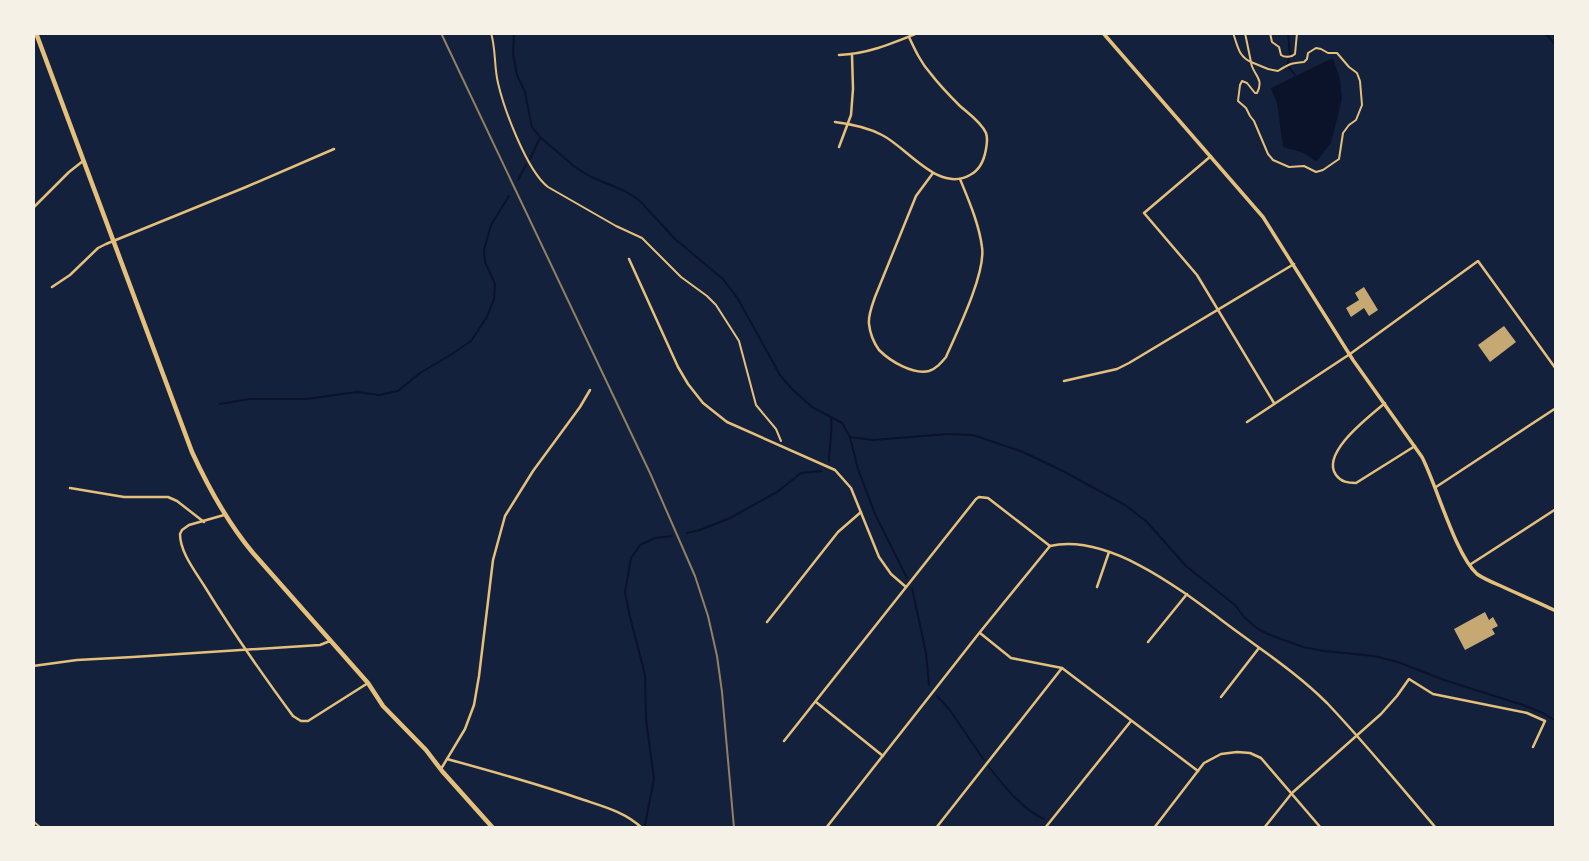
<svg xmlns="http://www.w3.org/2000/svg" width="1589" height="861" viewBox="0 0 1589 861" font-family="Helvetica,sans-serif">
	<rect width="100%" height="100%" fill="#14213d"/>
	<!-- water -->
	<path fill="#0b132b" d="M1333 58 1340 79 1342 99 1331 143 1317 161C1311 159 1308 155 1303 153 1297 150 1290 150 1283 147L1277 103 1271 88Z"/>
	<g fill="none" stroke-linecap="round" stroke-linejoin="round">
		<!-- stream -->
		<g stroke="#0b132b" stroke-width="2">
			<polyline points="514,33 513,54 517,75 525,92 532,127 540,137 575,167 591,177 625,191 640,201 675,239 723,279 738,299 780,375 792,389 812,407 842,423 850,437 858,469 875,514 907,578"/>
			<polyline points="1288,33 1290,55 1287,65 1295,75"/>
			<polyline points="1545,33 1556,45"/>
			<polyline points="530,159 540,138"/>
			<polyline points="518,180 526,165"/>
			<polyline points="220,404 249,399 306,399 357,392 379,395 398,391 420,373 452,354 471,341 487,317 494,299 495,284 485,262 484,250 491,225 509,196"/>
			<polyline points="850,437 873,440 947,434 973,435 1023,452 1063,471 1125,505 1147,522 1186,566 1235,605 1244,617 1258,629 1270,635 1303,647 1324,651 1374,656 1398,662 1444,680 1523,705 1543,713 1556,721"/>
			<path d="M829 461C829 446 833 433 831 418"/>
			<polyline points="687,533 700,530 730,518 777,492 801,473 821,471"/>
			<polyline points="912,588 926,653 929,685"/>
			<polyline points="937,696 949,709 984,760"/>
			<path d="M989 767C1003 785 1023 810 1044 819"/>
			<polyline points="645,825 654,779 646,719 645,675 630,617 625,592 631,558 640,545 655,538 672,536"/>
		</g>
	</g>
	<!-- building -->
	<g fill="#c6a872">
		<polygon points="1364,287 1378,310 1369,316 1364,308 1351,317 1346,308 1359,300 1355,293"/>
		<polygon points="1504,326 1516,342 1490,362 1478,345"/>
		<polygon points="1485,612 1489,620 1493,617 1498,626 1492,629 1495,634 1465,650 1454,629"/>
	</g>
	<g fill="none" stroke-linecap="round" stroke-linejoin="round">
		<!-- path -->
		<g stroke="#e5c07b" stroke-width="2">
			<path d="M491 33C496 49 494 67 498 83 504 109 527 171 548 187L616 226 642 238 681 277 707 296 716 305 739 341 756 405 776 429 781 441"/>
			<path d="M1233 33C1238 46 1238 56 1251 62L1245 33"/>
			<path d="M1270 33 1272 42 1279 47 1281 55C1285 58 1292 57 1295 54L1297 33"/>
			<path d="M1316 48 1321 49 1328 53H1337L1349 67 1357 73 1360 81 1362 105 1356 120 1349 125 1343 133 1339 159 1323 170 1316 172 1304 166 1289 167 1273 160 1268 154 1254 121 1250 116 1246 108 1238 101 1240 85 1242 81 1247 83 1255 93H1257C1265 78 1252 74 1251 62L1268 69 1278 71C1289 64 1291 63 1304 62L1307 59 1308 53Z"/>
			<polyline points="33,821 41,828"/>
		</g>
		<!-- minor -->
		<g stroke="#e5c07b" stroke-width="2.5">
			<path d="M839 55C867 54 891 44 918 33"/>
			<path d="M835 122C851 124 867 127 882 135 908 148 938 193 970 175 980 170 984 161 986 149 987 144 988 139 986 133 981 122 969 114 960 106 950 96 940 86 931 74 921 63 915 50 909 37"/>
			<polyline points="839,147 851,115 853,89 852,55"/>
			<polyline points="1211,156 1144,213 1197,275 1274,403"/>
			<path d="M933 173 916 196 875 297C872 306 868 315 869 324 870 333 874 343 879 350 890 361 913 375 929 371 937 368 941 363 946 357 957 332 986 273 982 247 979 224 969 201 960 179"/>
			<polyline points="33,208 69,172 83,161"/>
			<polyline points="629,259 678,367 688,384 703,403 727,422 835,470 851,488 879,557 891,574 906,587"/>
			<polyline points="52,287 70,275 98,248 106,244 246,187 334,149"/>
			<polyline points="1064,381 1117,369 1129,363 1294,264"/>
			<path d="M1385 403C1370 416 1320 453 1336 475 1341 482 1348 483 1356 483L1415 446"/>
			<polyline points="1247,422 1350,354 1478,261 1556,369"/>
			<polyline points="1436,487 1556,408"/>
			<polyline points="70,488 124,497 168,497 177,501 204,522"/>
			<path d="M224 515 189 525 182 530 180 534C180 552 195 571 205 587 232 631 262 674 293 716L301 721H308L368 683"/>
			<path d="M1050 546C1113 532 1191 598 1239 633 1269 655 1300 676 1327 703 1365 743 1400 786 1436 828"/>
			<polyline points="1471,564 1556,509"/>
			<polyline points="1097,587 1109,552"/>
			<polyline points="767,622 838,532 861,512"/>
			<polyline points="980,633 1011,658 1062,668 1198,771"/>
			<polyline points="1148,642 1187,594"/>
			<polyline points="33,666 77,660 133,657 320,645 330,641"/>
			<polyline points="1221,697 1259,648"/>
			<polyline points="816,702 883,756"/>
			<polyline points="784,741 976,499 979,497 988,498 1050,546"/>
			<path d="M447 759C491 771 535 783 578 798 601 806 624 811 642 828"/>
			<polyline points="441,769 465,729 474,705 479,676 493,560 505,516 533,471 580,407 590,390"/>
			<polyline points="826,828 980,632 1050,546"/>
			<polyline points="936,828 1062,668"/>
			<polyline points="1045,828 1131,721"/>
			<polyline points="1154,828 1204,763 1221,754 1237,752 1250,753 1261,758 1321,828"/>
			<polyline points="1264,828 1292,793 1381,714 1397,696 1409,679 1433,694 1527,713 1545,721 1533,747"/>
		</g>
		<!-- tertiary -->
		<path stroke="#e5c07b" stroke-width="3.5" d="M1103 33 1263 217 1353 360 1422 457C1437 486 1455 554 1477 574 1484 579 1494 583 1501 586 1520 595 1538 602 1556 611"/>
		<!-- secondary -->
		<path stroke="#e5c07b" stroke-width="4.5" d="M36 33 192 452C209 489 227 522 253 553L368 683 383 706 426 750 442 771 493 828"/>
		<!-- rail -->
		<polyline stroke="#918062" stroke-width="2" points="441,33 650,473 695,576 708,616 717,656 722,692 734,828"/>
	</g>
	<!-- border -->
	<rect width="1589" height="861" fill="none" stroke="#f6f1e7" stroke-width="70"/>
</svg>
